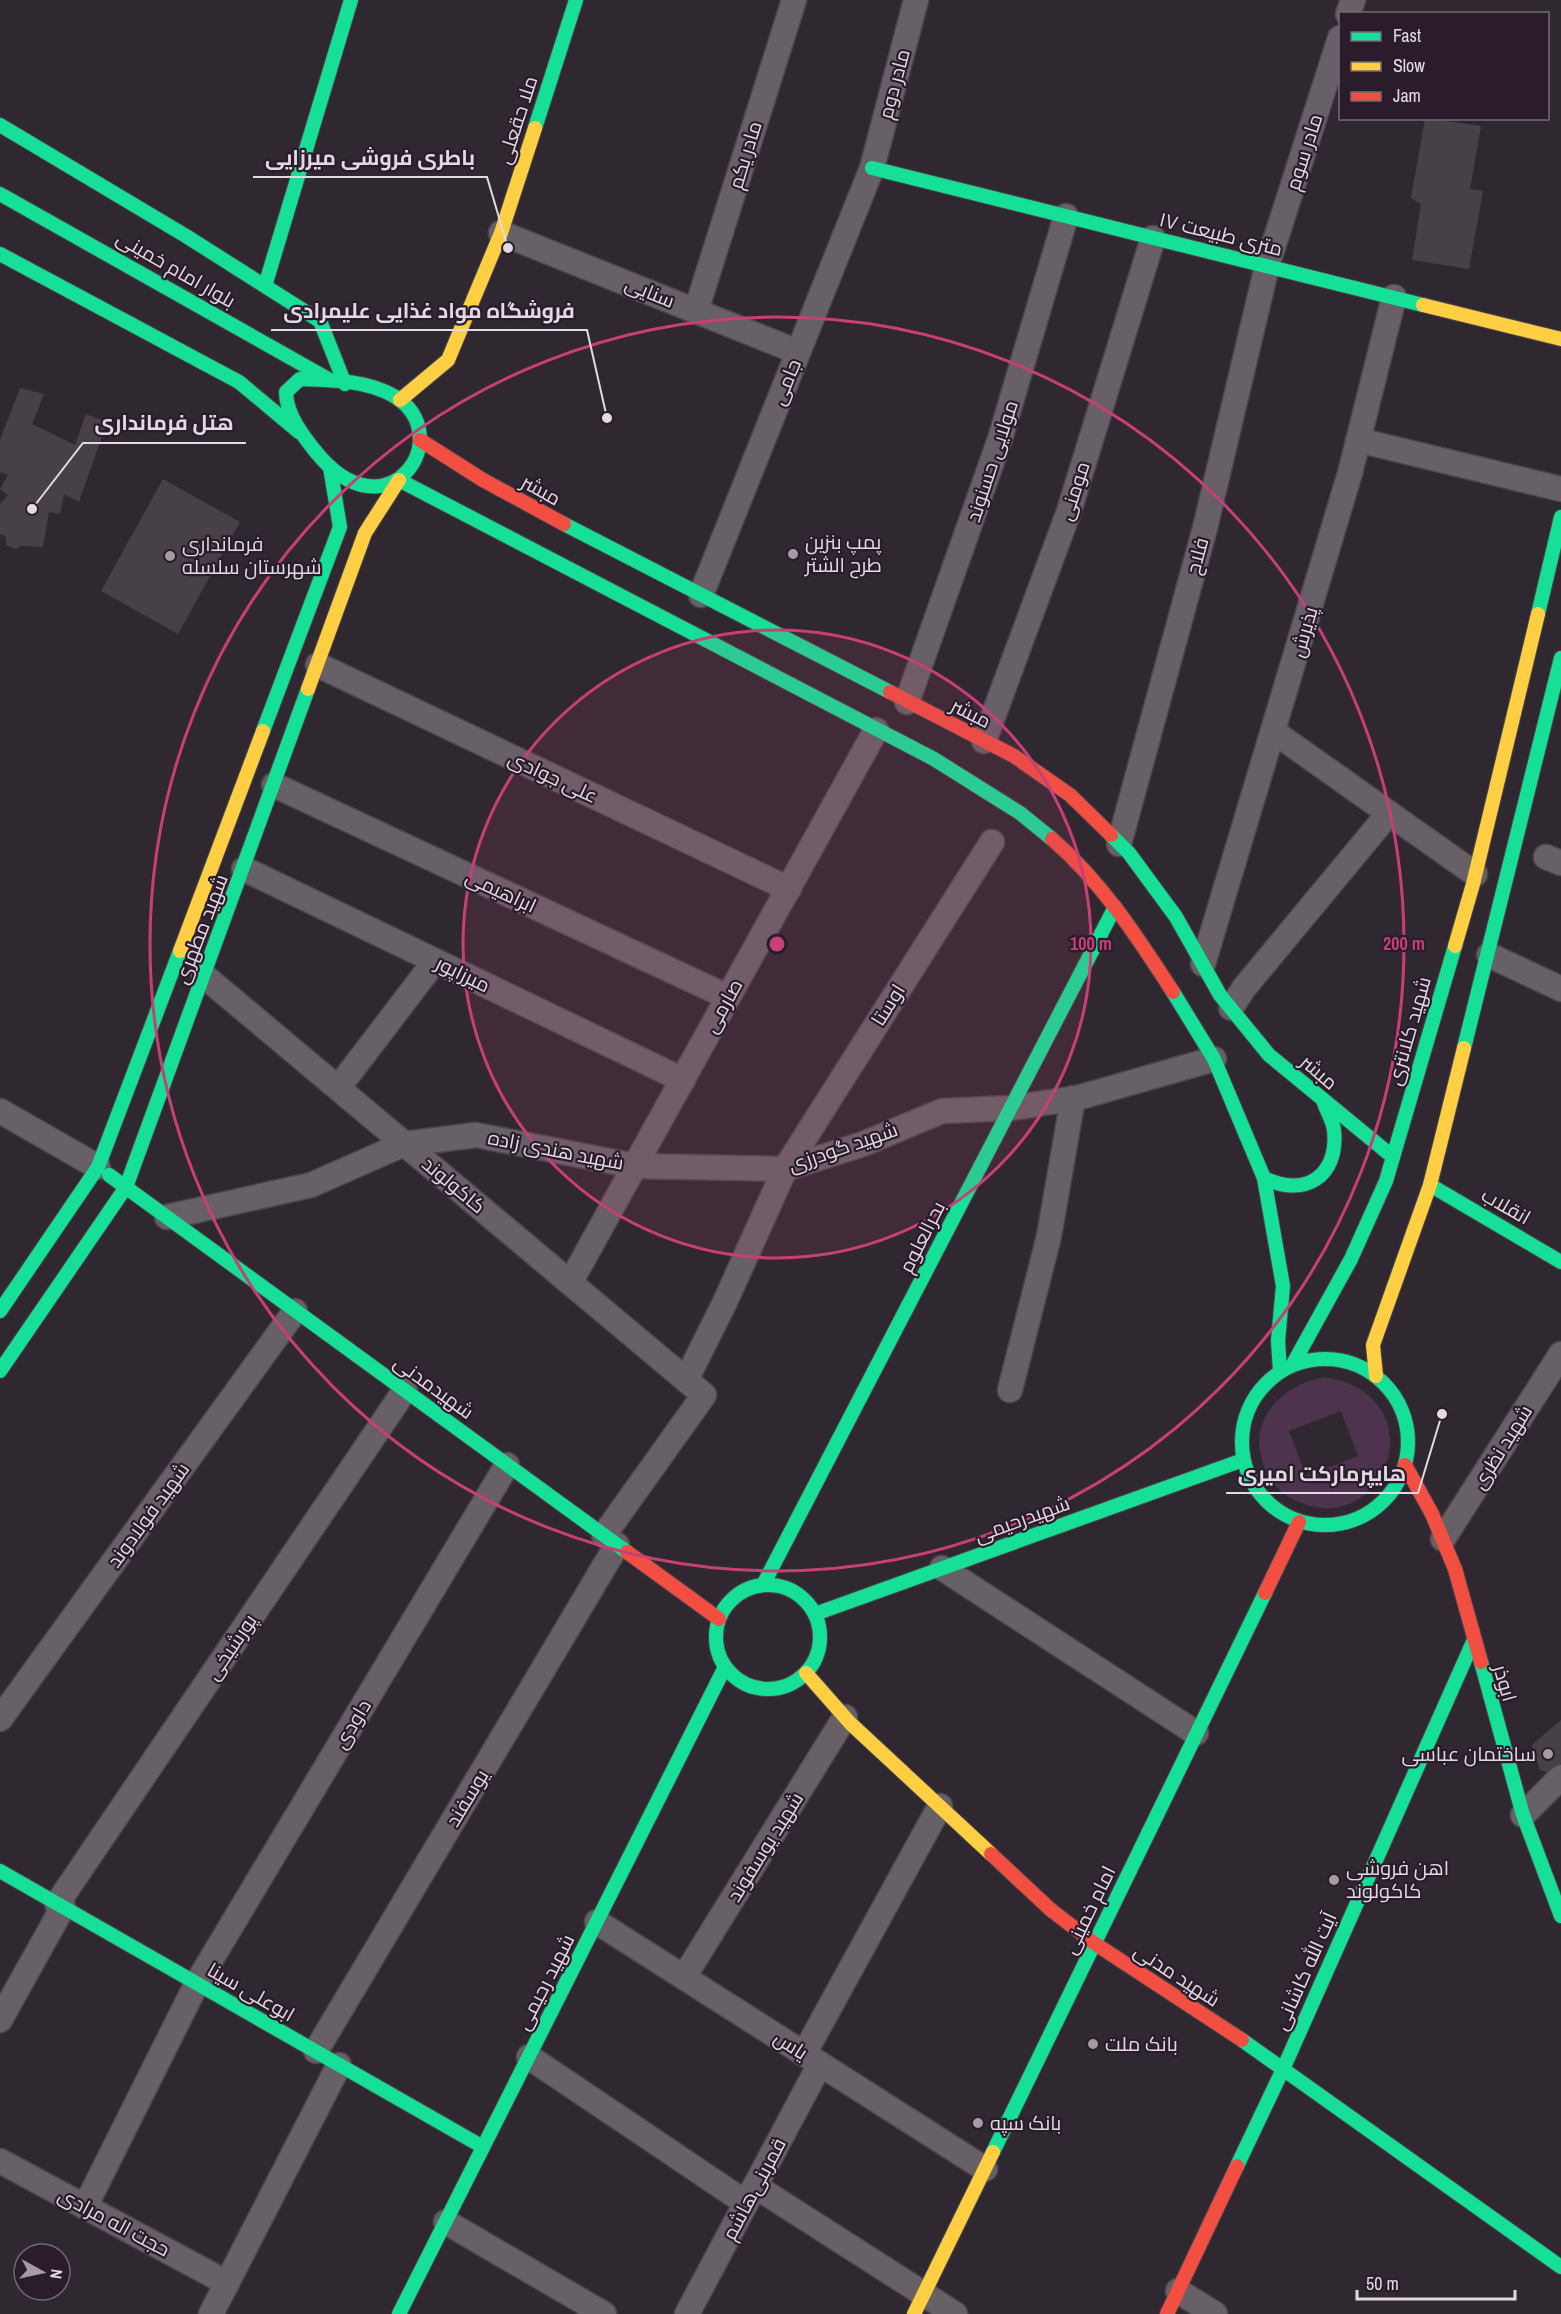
<svg xmlns="http://www.w3.org/2000/svg" width="1561" height="2314" viewBox="0 0 1561 2314" font-family="'Archivo Narrow',Cairo,sans-serif">
	<rect width="100%" height="100%" fill="#302830"/>
	<!-- green -->
	<path fill="#4d334e" fill-rule="evenodd" d="M1324 1377C1436 1394 1389 1534 1304 1504 1287 1498 1272 1486 1265 1469 1245 1421 1280 1386 1324 1377ZM1341 1411 1358 1456 1306 1476 1289 1431Z"/>
	<!-- building -->
	<g fill="#474047">
		<polygon points="1425,118 1481,126 1470,189 1483,191 1469,269 1412,260 1421,204 1411,198"/>
		<polygon points="20,388 44,394 32,424 75,445 86,414 107,422 79,502 64,494 60,514 49,512 43,547 21,546 16,549 6,545 6,537 0,534 0,504 8,495 0,489 8,475 0,472 0,440"/>
		<polygon points="163,479 240,522 178,634 101,591"/>
		<polygon points="1561,1720 1561,1763 1546,1772 1540,1770 1532,1745"/>
	</g>
	<g fill="none" stroke-linecap="round" stroke-linejoin="round">
		<!-- street casing -->
		<g stroke="#4c464c" stroke-width="27">
			<g id="street">
				<polyline points="1348,14 1353,0"/>
				<polyline points="501,233 798,352"/>
				<polyline points="696,311 794,0"/>
				<polyline points="1358,440 1561,489"/>
				<polyline points="701,595 872,168 916,0"/>
				<polyline points="318,665 789,889"/>
				<polyline points="907,702 1000,439 1066,216"/>
				<polyline points="1274,732 1475,874"/>
				<polyline points="984,741 1069,511 1153,238"/>
				<polyline points="274,785 728,997"/>
				<polyline points="1119,844 1205,528 1267,266 1340,38"/>
				<polyline points="1546,857 1561,863"/>
				<polyline points="244,869 683,1080"/>
				<polyline points="1489,955 1561,989"/>
				<polyline points="1203,964 1350,473 1394,297"/>
				<polyline points="203,975 704,1395 604,1535"/>
				<polyline points="1231,1008 1244,988 1389,813"/>
				<polyline points="338,1088 435,961"/>
				<polyline points="0,1111 98,1167"/>
				<polyline points="167,1217 311,1185 404,1144 476,1135 635,1166 785,1169 863,1144 942,1111 1011,1108 1077,1098 1214,1059"/>
				<polyline points="570,1283 876,730"/>
				<polyline points="686,1380 725,1302 785,1169 992,842"/>
				<polyline points="1010,1390 1049,1236 1073,1098"/>
				<polyline points="1443,1539 1561,1354"/>
				<polyline points="942,1568 1196,1733"/>
				<polyline points="0,1719 295,1311"/>
				<polyline points="1523,1815 1561,1777"/>
				<polyline points="57,1904 405,1390"/>
				<polyline points="597,1922 985,2169"/>
				<polyline points="684,1977 845,1717"/>
				<polyline points="0,2020 63,1907"/>
				<polyline points="316,2051 617,1545"/>
				<polyline points="804,2054 940,1806"/>
				<polyline points="529,2057 746,2203"/>
				<polyline points="0,2161 227,2283"/>
				<polyline points="755,2186 955,2314"/>
				<polyline points="85,2207 197,1983 507,1465"/>
				<polyline points="446,2222 604,2314"/>
				<polyline points="1178,2291 1215,2314"/>
				<polyline points="211,2314 339,2065"/>
				<polyline points="687,2314 820,2064"/>
			</g>
		</g>
		<!-- fast casing -->
		<g stroke="#4c464c" stroke-width="16">
			<g id="fast">
				<polyline points="0,125 186,236 320,321 345,384"/>
				<polyline points="535,128 576,0"/>
				<polyline points="872,168 1423,305"/>
				<polyline points="0,194 330,380"/>
				<polyline points="0,254 239,382 299,432"/>
				<polyline points="265,286 351,0"/>
				<path d="M300 379C330 380 367 380 394 396 460 436 387 540 316 452 303 436 286 414 286 392Z"/>
				<polyline points="399,480 934,759 1020,813 1052,839"/>
				<polyline points="564,524 890,692"/>
				<polyline points="1538,614 1561,517"/>
				<polyline points="263,731 340,527 330,467"/>
				<polyline points="1111,835 1129,853 1176,917 1220,995 1269,1055 1393,1157"/>
				<polyline points="1173,992 1214,1059 1264,1178 1283,1286 1278,1341 1280,1371"/>
				<polyline points="1464,1048 1561,658"/>
				<polyline points="109,1175 627,1552"/>
				<path d="M1264 1178C1304 1198 1339 1177 1334 1130 1333 1121 1327 1112 1324 1103"/>
				<polyline points="1430,1185 1561,1262"/>
				<polyline points="0,1311 98,1167 180,951"/>
				<circle cx="1325" cy="1442" r="83"/>
				<polyline points="1293,1364 1351,1259 1386,1181 1455,946"/>
				<polyline points="0,1371 126,1187 308,689"/>
				<circle cx="768" cy="1637" r="52"/>
				<polyline points="763,1585 1115,907"/>
				<polyline points="815,1614 1243,1460"/>
				<polyline points="1481,1662 1523,1815 1561,1916"/>
				<polyline points="0,1871 483,2147"/>
				<polyline points="1242,2040 1561,2267"/>
				<polyline points="993,2152 1265,1593"/>
				<polyline points="1237,2166 1284,2067 1473,1642"/>
				<polyline points="399,2314 725,1667"/>
			</g>
		</g>
		<!-- slow casing -->
		<g stroke="#4c464c" stroke-width="16">
			<g id="slow">
				<polyline points="1423,305 1561,339"/>
				<polyline points="400,400 448,360 501,233 535,128"/>
				<polyline points="308,689 365,533 399,480"/>
				<polyline points="1455,946 1473,884 1538,614"/>
				<polyline points="180,951 263,731"/>
				<polyline points="1376,1376 1373,1345 1430,1185 1464,1048"/>
				<polyline points="806,1673 850,1723 991,1854"/>
				<polyline points="914,2314 993,2152"/>
			</g>
		</g>
		<!-- jam casing -->
		<g stroke="#4c464c" stroke-width="16">
			<g id="jam">
				<polyline points="420,440 483,480 564,524"/>
				<polyline points="890,692 1014,756 1070,795 1111,835"/>
				<path d="M1052 839C1102 882 1138 938 1173 992"/>
				<polyline points="1405,1465 1432,1514 1455,1569 1481,1662"/>
				<polyline points="627,1552 719,1619"/>
				<polyline points="1265,1593 1299,1522"/>
				<polyline points="991,1854 1051,1910 1094,1943 1242,2040"/>
				<polyline points="1167,2314 1237,2166"/>
			</g>
		</g>
		<!-- street -->
		<use href="#street" stroke="#676067" stroke-width="24"/>
		<!-- fast -->
		<use href="#fast" stroke="#16e098" stroke-width="14"/>
		<!-- slow -->
		<use href="#slow" stroke="#ffcf43" stroke-width="14"/>
		<!-- jam -->
		<use href="#jam" stroke="#f24e42" stroke-width="14"/>
	</g>
	<!-- distance rings -->
	<circle cx="777" cy="944" r="314" fill="#c83f76" fill-opacity=".12"/>
	<g fill="none" stroke="#c83f76" stroke-width="3">
		<circle cx="777" cy="944" r="314"/>
		<circle cx="777" cy="944" r="627"/>
	</g>
	<!-- markers -->
	<g fill="#a49ba4" stroke="#2a1c2a" stroke-width="2">
		<circle cx="793" cy="554" r="6"/>
		<circle cx="170" cy="556" r="6"/>
		<circle cx="1548" cy="1754" r="6"/>
		<circle cx="1334" cy="1880" r="6"/>
		<circle cx="1093" cy="2044" r="6"/>
		<circle cx="978" cy="2123" r="6"/>
	</g>
	<g text-anchor="middle" stroke-width="4.5" stroke-linejoin="round" paint-order="stroke">
		<!-- street labels -->
		<g font-size="20" fill="#e2d9e3" stroke="#2a1c2a">
			<text transform="translate(894 84) rotate(-75)" y="7">مادر دوم</text>
			<text transform="translate(517 120) rotate(-72)" y="7">ملا حقعلی</text>
			<text transform="translate(1304 152) rotate(-72)" y="7">مادر سوم</text>
			<text transform="translate(745 155) rotate(-73)" y="7">مادر یکم</text>
			<text transform="translate(1221 234) rotate(14)" y="7">۱۷ متری طبیعت</text>
			<text transform="translate(176 269) rotate(30)" y="7">بلوار امام خمینی</text>
			<text transform="translate(650 292) rotate(22)" y="7">سنایی</text>
			<text transform="translate(786 382) rotate(-68)" y="7">جامی</text>
			<text transform="translate(992 461) rotate(-72)" y="7">مولایی حسنوند</text>
			<text transform="translate(541 490) rotate(29)" y="7">مبشر</text>
			<text transform="translate(1074 491) rotate(-72)" y="7">مومنی</text>
			<text transform="translate(1197 556) rotate(-75)" y="7">فلاح</text>
			<text transform="translate(1304 632) rotate(-74)" y="7">پذیرش</text>
			<text transform="translate(971 713) rotate(27)" y="7">مبشر</text>
			<text transform="translate(553 777) rotate(25)" y="7">علی جوادی</text>
			<text transform="translate(501 891) rotate(25)" y="7">ابراهیمی</text>
			<text transform="translate(201 929) rotate(-69)" y="7">شهید مطهری</text>
			<text transform="translate(463 974) rotate(26)" y="7">میرزاپور</text>
			<text transform="translate(888 1005) rotate(-58)" y="7">اوستا</text>
			<text transform="translate(723 1006) rotate(-61)" y="7">صارمی</text>
			<text transform="translate(1409 1031) rotate(-74)" y="7">شهید کلانتری</text>
			<text transform="translate(1319 1072) rotate(41)" y="7">مبشر</text>
			<text transform="translate(843 1147) rotate(-19)" y="7">شهید گودرزی</text>
			<text transform="translate(556 1150) rotate(11)" y="7">شهید هندی زاده</text>
			<text transform="translate(454 1185) rotate(40)" y="7">کاکولوند</text>
			<text transform="translate(1506 1206) rotate(30)" y="7">انقلاب</text>
			<text transform="translate(922 1237) rotate(-63)" y="7">بحرالعلوم</text>
			<text transform="translate(434 1387) rotate(36)" y="7">شهیدمدنی</text>
			<text transform="translate(1502 1447) rotate(-58)" y="7">شهید نظری</text>
			<text transform="translate(148 1515) rotate(-54)" y="7">شهید فولادوند</text>
			<text transform="translate(1022 1519) rotate(-20)" y="7">شهیدرحیمی</text>
			<text transform="translate(231 1647) rotate(-56)" y="7">پورشیخی</text>
			<text transform="translate(1505 1683) rotate(74)" y="7">ابوذر</text>
			<text transform="translate(352 1724) rotate(-59)" y="7">داودی</text>
			<text transform="translate(467 1798) rotate(-59)" y="7">یوسفند</text>
			<text transform="translate(765 1847) rotate(-58)" y="7">شهید یوسفوند</text>
			<text transform="translate(1089 1910) rotate(-64)" y="7">امام خمینی</text>
			<text transform="translate(1305 1971) rotate(-66)" y="7">آیت الله کاشانی</text>
			<text transform="translate(1177 1975) rotate(33)" y="7">شهید مدنی</text>
			<text transform="translate(545 1982) rotate(-63)" y="7">شهید رحیمی</text>
			<text transform="translate(251 1992) rotate(30)" y="7">ابوعلی سینا</text>
			<text transform="translate(791 2045) rotate(33)" y="7">یاس</text>
			<text transform="translate(754 2189) rotate(-62)" y="7">قمربنی‌هاشم</text>
			<text transform="translate(114 2222) rotate(28)" y="7">حجت اله مرادی</text>
		</g>
		<!-- poi labels -->
		<g font-size="20" fill="#e2d9e3" stroke="#2a1c2a" text-anchor="start">
			<text x="805" y="549">پمپ بنزین<tspan x="805" dy="23">طرح الشتر</tspan></text>
			<text x="182" y="551">فرمانداری<tspan x="182" dy="23">شهرستان سلسله</tspan></text>
			<text x="1536" y="1761" text-anchor="end">ساختمان عباسی</text>
			<text x="1346" y="1875">اهن فروشی<tspan x="1346" dy="23">کاکولوند</tspan></text>
			<text x="1105" y="2051">بانک ملت</text>
			<text x="990" y="2130">بانک سپه</text>
		</g>
	</g>
	<circle cx="777" cy="944" r="9" fill="#c83f76" stroke="#2a1c2a" stroke-width="3"/>
	<g font-size="18" text-anchor="middle" font-weight="bold" fill="#c83f76" stroke="#2a1c2a" stroke-width="4.5" stroke-linejoin="round" paint-order="stroke">
		<text x="1091" y="950">100 m</text>
		<text x="1404" y="950">200 m</text>
	</g>
	<!-- callouts -->
	<path fill="none" stroke="#e2d9e3" stroke-width="2" d="M508 248L487 177H253M607 418L587 330H271M32 509L83 443H246M1442 1414L1418 1493H1226"/>
	<g fill="#e2d9e3" stroke="#2a1c2a" stroke-width="2">
		<circle cx="508" cy="248" r="6"/>
		<circle cx="607" cy="418" r="6"/>
		<circle cx="32" cy="509" r="6"/>
		<circle cx="1442" cy="1414" r="6"/>
	</g>
	<g font-size="21" text-anchor="middle" font-weight="bold" fill="#e2d9e3" stroke="#2a1c2a" stroke-width="4.5" stroke-linejoin="round" paint-order="stroke">
		<text x="370" y="165">باطری فروشی میرزایی</text>
		<text x="429" y="318">فروشگاه مواد غذایی علیمرادی</text>
		<text x="164" y="430">هتل فرمانداری</text>
		<text x="1322" y="1481">هایپرمارکت امیری</text>
	</g>
	<!-- legend -->
	<rect x="1339" y="12" width="210" height="108" fill="#2a1c2a" stroke="#746874" stroke-width="1.5"/>
	<rect x="1351" y="32" width="30" height="9" fill="#16e098" stroke="#746874" stroke-width="1.5"/>
	<text x="1393" y="42" font-size="18" fill="#e2d9e3">Fast</text>
	<rect x="1351" y="62" width="30" height="9" fill="#ffcf43" stroke="#746874" stroke-width="1.5"/>
	<text x="1393" y="72" font-size="18" fill="#e2d9e3">Slow</text>
	<rect x="1351" y="92" width="30" height="9" fill="#f24e42" stroke="#746874" stroke-width="1.5"/>
	<text x="1393" y="102" font-size="18" fill="#e2d9e3">Jam</text>
	<!-- north arrow -->
	<g transform="translate(42 2272) rotate(98)"><circle r="28" fill="#2a1c2a" stroke="#746874" stroke-width="1.5"/>
	<path d="M0-4.5L10 22L0 15L-10 22Z" fill="#a49ba4"/>
	<text y="-9" font-size="16" font-weight="bold" text-anchor="middle" fill="#e2d9e3">N</text>
	</g>
	<!-- scale -->
	<path d="M1357 2290v9h158v-9" fill="none" stroke="#e2d9e3" stroke-width="3"/>
	<text x="1366" y="2290" font-size="18" fill="#e2d9e3" stroke="#2a1c2a" stroke-width="4.5" paint-order="stroke">50 m</text>
</svg>
